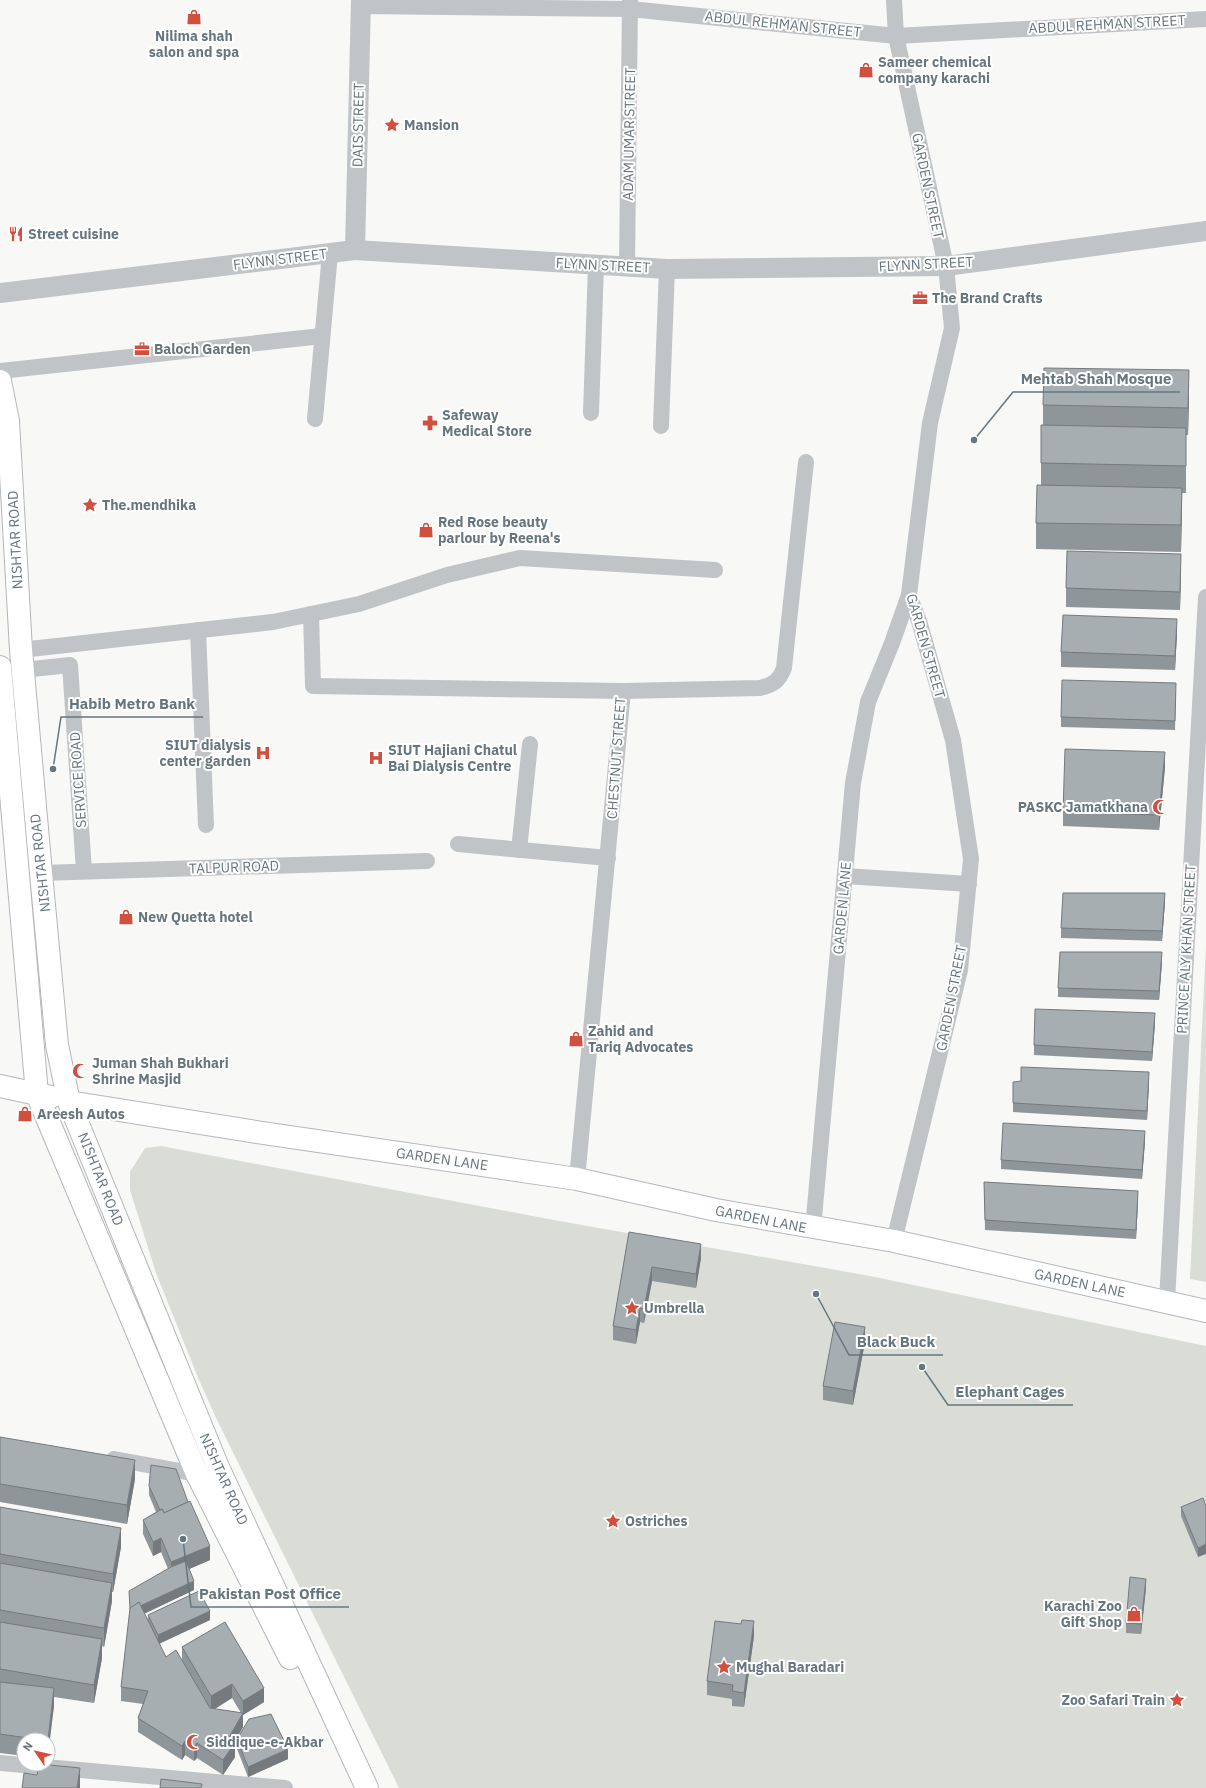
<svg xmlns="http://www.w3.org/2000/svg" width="1206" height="1788" viewBox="0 0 1206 1788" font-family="'IBM Plex Sans',sans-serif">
	<rect width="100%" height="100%" fill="#f8f8f6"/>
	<!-- green -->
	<g fill="#d9ddd6">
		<polygon points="1206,945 1206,1282 1190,1279"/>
		<polygon points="161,1146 554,1220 870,1276 1206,1346 1206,1788 399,1788 217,1420 199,1380 156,1273 130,1190 130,1172 145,1148"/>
	</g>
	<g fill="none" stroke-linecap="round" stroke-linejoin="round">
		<!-- secondary casing -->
		<g stroke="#b3b8bc" stroke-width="24">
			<polyline id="secondary" points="69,1102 256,1132 577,1179 716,1210 894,1241 1206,1311"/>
		</g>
		<!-- primary casing -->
		<g stroke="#b2b7ba" stroke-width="24">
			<g id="primary">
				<polyline points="0,381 8,421 21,650 41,873 57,1045 69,1102 217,1465 367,1788"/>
				<polyline points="0,667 37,1094 197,1474 290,1658"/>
				<polyline points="0,1086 51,1097"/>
			</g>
		</g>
		<!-- minor -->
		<g stroke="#c0c4c7" stroke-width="16">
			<polyline points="361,6 630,9 896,36 1206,19"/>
			<polyline points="627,267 630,0"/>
			<polyline points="0,371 322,336"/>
			<polyline points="591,413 596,265"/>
			<polyline points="315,419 330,253"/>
			<polyline points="661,426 667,269"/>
			<polyline points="311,614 313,686 623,691 577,1179"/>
			<polyline points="198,630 206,825"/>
			<polyline points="21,650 273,622 359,604 447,575 520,558 715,570"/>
			<polyline points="23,670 70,665 84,871"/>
			<path d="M623 691 760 688C773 685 779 681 784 668L806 462"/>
			<polyline points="458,844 608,858"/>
			<polyline points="519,850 530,744"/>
			<polyline points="41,873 427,861"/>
			<polyline points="845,876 969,884"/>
			<polyline points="813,1229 853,783 868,702 892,643 909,595"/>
			<polyline points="894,1241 960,970 971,859 953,740 919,621 909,595 930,423 952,328 946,266 896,36 894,0"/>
			<polyline points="1167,1301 1206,597"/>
			<polyline points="114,1459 197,1474 204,1471"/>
			<polyline points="0,1763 285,1788"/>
		</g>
		<!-- tertiary -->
		<g stroke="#c0c4c7" stroke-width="20">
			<polyline points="355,250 361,0"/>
			<polyline points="0,293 355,250 667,269 946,266 1206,231"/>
		</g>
		<!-- secondary -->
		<use href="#secondary" stroke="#fff" stroke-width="22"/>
		<!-- primary -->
		<use href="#primary" stroke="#fff" stroke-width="22"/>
	</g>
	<!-- wall -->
	<g fill="#8f9699" fill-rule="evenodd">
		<polygon points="1189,397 1188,435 1186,435 1186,493 1182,493 1181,552 1036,549 1036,523 1041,485 1041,463 1043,425 1043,405"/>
		<polygon points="1181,573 1180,610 1066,607 1066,588"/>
		<polygon points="1177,633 1175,670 1061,667 1061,652"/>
		<polygon points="1176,693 1175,730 1061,727 1061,717"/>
		<polygon points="1165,767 1159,830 1063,826 1063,812"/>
		<polygon points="1165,902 1162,941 1061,938 1061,928"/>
		<polygon points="1162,962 1159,1000 1058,997 1058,988"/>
		<polygon points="1155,1023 1152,1061 1034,1055 1034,1045"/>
		<polygon points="1013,1082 1149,1082 1147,1120 1013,1112"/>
		<polygon points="1145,1141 1142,1179 1001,1169 1001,1160"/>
		<polygon points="984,1182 1138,1201 1136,1239 985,1230"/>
		<polygon points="629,1232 701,1258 696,1288 652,1281 644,1323 640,1322 636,1344 613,1340 613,1326"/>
		<polygon points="865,1342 853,1405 823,1400 823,1386"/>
		<polygon points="0,1437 135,1479 127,1524 0,1502"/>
		<path d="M149 1486 210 1560 189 1569 194 1590 144 1614 148 1621V1615L210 1620 159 1644 166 1657 182 1660V1647L264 1702 243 1715V1727L234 1743 235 1757 223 1775 197 1758 194 1761 185 1755 182 1760 138 1732V1718L143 1704 121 1701V1687L130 1610 168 1569 161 1552 153 1556 143 1534V1520L156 1512 149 1495ZM232 1698 241 1713 215 1709Z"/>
		<polygon points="1203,1498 1198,1557 1181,1516 1181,1507"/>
		<polygon points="0,1507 121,1547 113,1592 112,1592 112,1601 104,1647 102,1646 102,1658 94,1703 54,1697 54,1706 48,1740 24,1740 24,1756 0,1753"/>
		<polygon points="1146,1588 1141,1634 1126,1633 1126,1623"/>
		<polygon points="754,1636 744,1707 732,1706 732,1699 707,1695 707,1681"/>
		<polygon points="237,1739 288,1759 248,1777 237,1749"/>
	</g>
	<!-- shaded-wall -->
	<g fill="#747a7d">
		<polygon points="1189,370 1189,397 1188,435 1188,408"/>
		<polygon points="1182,488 1182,515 1181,552 1181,525"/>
		<polygon points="1181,554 1181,573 1180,610 1180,592"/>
		<polygon points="1177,619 1177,633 1175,670 1175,656"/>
		<polygon points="1165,752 1165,767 1159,830 1159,815"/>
		<polygon points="1165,893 1165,902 1162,941 1162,931"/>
		<polygon points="1162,952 1162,962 1159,1000 1159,991"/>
		<polygon points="1155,1013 1155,1023 1152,1061 1152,1052"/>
		<polygon points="1149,1072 1149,1082 1147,1120 1147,1111"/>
		<polygon points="1145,1131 1145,1141 1142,1179 1142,1170"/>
		<polygon points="1138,1191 1138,1201 1136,1239 1136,1230"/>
		<polygon points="701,1244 701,1258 696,1288 696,1274"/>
		<polygon points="652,1267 652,1281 644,1323 644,1309"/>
		<polygon points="640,1308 640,1322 636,1344 636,1330"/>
		<polygon points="865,1327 865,1342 853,1405 853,1391"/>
		<polygon points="135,1460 135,1479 127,1524 127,1505"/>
		<polygon points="121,1528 121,1547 113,1592 113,1574"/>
		<polygon points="161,1538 161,1552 153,1556 153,1542"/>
		<polygon points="1206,1544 1206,1554 1198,1557 1198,1548"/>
		<polygon points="210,1546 210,1560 171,1577 171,1562"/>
		<polygon points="1146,1579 1146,1588 1141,1634 1141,1624"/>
		<polygon points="194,1581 194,1590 139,1616 139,1607"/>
		<polygon points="112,1583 112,1601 104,1647 104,1628"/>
		<polygon points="210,1611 210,1620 158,1644 158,1635"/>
		<polygon points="754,1621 754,1636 744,1707 744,1693"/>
		<polygon points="102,1639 102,1658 94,1703 94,1685"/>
		<polygon points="232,1684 232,1698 211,1711 211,1696"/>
		<polygon points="54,1688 54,1706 48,1756 48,1740"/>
		<polygon points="264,1688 264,1702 243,1715 243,1727 229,1752 235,1743 235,1757 223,1775 223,1760 228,1739 243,1713 243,1701"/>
		<polygon points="185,1741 185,1755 182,1760 182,1746"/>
		<polygon points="197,1743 197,1758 194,1761 194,1747"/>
		<polygon points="288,1749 288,1759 248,1777 248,1767"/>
		<polygon points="80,1768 80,1788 77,1788"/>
	</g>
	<!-- building -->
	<g fill="#a6aeb2" stroke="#747a7d">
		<polygon points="1044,368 1189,370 1188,408 1043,405"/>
		<polygon points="1041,425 1186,428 1186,466 1041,463"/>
		<polygon points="1037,485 1182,488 1181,525 1036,523"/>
		<polygon points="1067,551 1181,554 1180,592 1066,588"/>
		<polygon points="1063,615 1177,619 1175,656 1061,652"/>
		<polygon points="1062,680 1176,683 1175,721 1061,717"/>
		<polygon points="1065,749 1165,752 1159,815 1063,812"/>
		<polygon points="1063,893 1165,893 1162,931 1061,928"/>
		<polygon points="1060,952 1162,952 1159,991 1058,988"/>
		<polygon points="1035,1009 1155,1013 1152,1052 1034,1045"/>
		<polygon points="1021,1067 1149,1072 1147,1111 1013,1103 1013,1082 1021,1081"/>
		<polygon points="1003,1123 1145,1131 1142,1170 1001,1160"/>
		<polygon points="984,1182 1138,1191 1136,1230 985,1220"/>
		<polygon points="629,1232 701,1244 696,1274 652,1267 644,1309 640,1308 636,1330 613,1326"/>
		<polygon points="835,1322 865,1327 853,1391 823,1386"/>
		<polygon points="0,1437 135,1460 127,1505 0,1484"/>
		<polygon points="151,1465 176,1469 188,1502 164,1513 162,1509 160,1510 149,1486"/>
		<polygon points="1203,1498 1206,1506 1206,1544 1198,1548 1181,1507"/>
		<polygon points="190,1501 210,1546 171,1562 161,1538 153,1542 143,1520 162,1509 164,1513"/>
		<polygon points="0,1507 121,1528 113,1574 0,1554"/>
		<polygon points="186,1561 194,1581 140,1606 139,1602 130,1609 129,1591 171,1567"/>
		<polygon points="0,1563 112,1583 104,1628 0,1610"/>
		<polygon points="1130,1577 1146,1579 1141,1624 1126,1623"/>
		<polygon points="199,1591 210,1611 158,1635 148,1615"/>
		<polygon points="139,1602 166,1657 176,1650 210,1708 243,1713 228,1739 235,1743 223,1760 197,1743 194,1747 185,1741 182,1746 138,1718 148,1691 121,1687 130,1608"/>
		<polygon points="742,1620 754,1621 744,1693 732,1691 733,1685 707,1681 715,1621 741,1624"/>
		<polygon points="0,1622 102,1639 94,1685 0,1669"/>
		<polygon points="225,1622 264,1688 243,1701 232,1684 211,1696 182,1647"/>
		<polygon points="0,1682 54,1688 48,1740 42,1740 0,1734"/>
		<polygon points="271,1714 288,1749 248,1767 237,1739 249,1719"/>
		<polygon points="39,1764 80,1768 77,1788 22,1788 24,1773 37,1775"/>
		<polygon points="161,1779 202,1784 201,1788 160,1788"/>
	</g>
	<!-- icons -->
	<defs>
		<g id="shop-bare" transform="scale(1.2)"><path d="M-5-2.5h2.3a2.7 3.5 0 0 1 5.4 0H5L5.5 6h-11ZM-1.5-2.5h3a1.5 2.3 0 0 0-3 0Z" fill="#d04f3e" stroke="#fff" stroke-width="2.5" paint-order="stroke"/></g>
		<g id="sight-bare" transform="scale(1.2)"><path d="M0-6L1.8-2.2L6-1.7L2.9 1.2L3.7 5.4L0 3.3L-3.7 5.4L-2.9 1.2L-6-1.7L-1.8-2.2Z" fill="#d04f3e" stroke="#fff" stroke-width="2.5" paint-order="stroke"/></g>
		<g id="restaurant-bare" transform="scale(1.2)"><path d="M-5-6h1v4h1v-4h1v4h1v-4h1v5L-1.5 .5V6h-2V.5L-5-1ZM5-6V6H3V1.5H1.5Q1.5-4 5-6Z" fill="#d04f3e" stroke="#fff" stroke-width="2.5" paint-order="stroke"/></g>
		<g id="office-bare" transform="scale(1.2)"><path d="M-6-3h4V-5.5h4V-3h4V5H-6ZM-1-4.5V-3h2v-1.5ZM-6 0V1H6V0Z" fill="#d04f3e" stroke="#fff" stroke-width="2.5" paint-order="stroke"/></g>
		<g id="pharmacy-bare" transform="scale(1.2)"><path d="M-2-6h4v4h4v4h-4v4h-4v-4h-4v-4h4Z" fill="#d04f3e" stroke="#fff" stroke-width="2.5" paint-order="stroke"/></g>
		<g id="hospital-bare" transform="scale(1.2)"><path d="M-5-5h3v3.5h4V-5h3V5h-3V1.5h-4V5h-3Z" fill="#d04f3e" stroke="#fff" stroke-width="2.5" paint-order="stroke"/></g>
		<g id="mosque-bare" transform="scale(1.2)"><path d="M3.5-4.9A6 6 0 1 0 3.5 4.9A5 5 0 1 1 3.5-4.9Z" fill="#d04f3e" stroke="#fff" stroke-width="2.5" paint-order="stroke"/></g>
	</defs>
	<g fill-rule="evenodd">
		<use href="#shop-bare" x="194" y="17"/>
		<use href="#shop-bare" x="866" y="70"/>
		<use href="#sight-bare" x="392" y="125"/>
		<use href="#restaurant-bare" x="16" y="234"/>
		<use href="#office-bare" x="920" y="298"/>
		<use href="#office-bare" x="142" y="349"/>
		<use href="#pharmacy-bare" x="430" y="423"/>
		<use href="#sight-bare" x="90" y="505"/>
		<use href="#shop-bare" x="426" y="530"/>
		<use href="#hospital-bare" x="263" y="753"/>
		<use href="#hospital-bare" x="376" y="758"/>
		<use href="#mosque-bare" x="1160" y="807"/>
		<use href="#shop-bare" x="126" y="917"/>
		<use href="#shop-bare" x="576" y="1039"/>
		<use href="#mosque-bare" x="80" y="1071"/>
		<use href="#shop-bare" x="25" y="1114"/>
		<use href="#sight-bare" x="632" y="1308"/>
		<use href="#sight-bare" x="613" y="1521"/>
		<use href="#shop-bare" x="1134" y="1614"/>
		<use href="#sight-bare" x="724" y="1667"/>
		<use href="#sight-bare" x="1177" y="1700"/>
		<use href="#mosque-bare" x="194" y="1742"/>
	</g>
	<g text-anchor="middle" stroke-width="4" stroke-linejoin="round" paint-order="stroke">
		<!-- street labels -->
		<g font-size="14" fill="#66767e" stroke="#fff">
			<text transform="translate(783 24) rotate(6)" y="5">ABDUL REHMAN STREET</text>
			<text transform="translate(1107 24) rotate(-3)" y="5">ABDUL REHMAN STREET</text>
			<text transform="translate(358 125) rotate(-89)" y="5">DAIS STREET</text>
			<text transform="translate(629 134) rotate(-89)" y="5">ADAM UMAR STREET</text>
			<text transform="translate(928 186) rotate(78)" y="5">GARDEN STREET</text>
			<text transform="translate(280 259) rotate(-7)" y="5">FLYNN STREET</text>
			<text transform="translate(926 264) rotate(-3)" y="5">FLYNN STREET</text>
			<text transform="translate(603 265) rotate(3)" y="5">FLYNN STREET</text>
			<text transform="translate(15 540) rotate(-93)" y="5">NISHTAR ROAD</text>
			<text transform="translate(926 646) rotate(74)" y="5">GARDEN STREET</text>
			<text transform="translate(616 758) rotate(-86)" y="5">CHESTNUT STREET</text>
			<text transform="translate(78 780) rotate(-94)" y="5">SERVICE ROAD</text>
			<text transform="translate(40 863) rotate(-96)" y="5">NISHTAR ROAD</text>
			<text transform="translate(234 867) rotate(-2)" y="5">TALPUR ROAD</text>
			<text transform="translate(842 908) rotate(-85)" y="5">GARDEN LANE</text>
			<text transform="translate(1186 949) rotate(-87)" y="5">PRINCE ALY KHAN STREET</text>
			<text transform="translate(951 998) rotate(-79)" y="5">GARDEN STREET</text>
			<text transform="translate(442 1159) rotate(8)" y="5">GARDEN LANE</text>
			<text transform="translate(101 1179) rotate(68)" y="5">NISHTAR ROAD</text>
			<text transform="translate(761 1219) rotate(11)" y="5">GARDEN LANE</text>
			<text transform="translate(1080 1283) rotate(12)" y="5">GARDEN LANE</text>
			<text transform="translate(224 1479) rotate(66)" y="5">NISHTAR ROAD</text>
		</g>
		<!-- poi labels -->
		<g font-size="14" font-weight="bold" fill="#66767e" stroke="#fff" text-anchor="start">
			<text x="194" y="41" text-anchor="middle">Nilima shah<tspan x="194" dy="16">salon and spa</tspan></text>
			<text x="878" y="67">Sameer chemical<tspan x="878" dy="16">company karachi</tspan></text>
			<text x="404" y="130">Mansion</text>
			<text x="28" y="239">Street cuisine</text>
			<text x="932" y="303">The Brand Crafts</text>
			<text x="154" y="354">Baloch Garden</text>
			<text x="442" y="420">Safeway<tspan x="442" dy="16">Medical Store</tspan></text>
			<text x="102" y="510">The.mendhika</text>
			<text x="438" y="527">Red Rose beauty<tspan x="438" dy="16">parlour by Reena's</tspan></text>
			<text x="251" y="750" text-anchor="end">SIUT dialysis<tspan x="251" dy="16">center garden</tspan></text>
			<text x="388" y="755">SIUT Hajiani Chatul<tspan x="388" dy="16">Bai Dialysis Centre</tspan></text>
			<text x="1148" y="812" text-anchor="end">PASKC Jamatkhana</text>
			<text x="138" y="922">New Quetta hotel</text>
			<text x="588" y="1036">Zahid and<tspan x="588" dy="16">Tariq Advocates</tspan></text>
			<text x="92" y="1068">Juman Shah Bukhari<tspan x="92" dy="16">Shrine Masjid</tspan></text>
			<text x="37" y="1119">Areesh Autos</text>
			<text x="644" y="1313">Umbrella</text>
			<text x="625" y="1526">Ostriches</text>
			<text x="1122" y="1611" text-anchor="end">Karachi Zoo<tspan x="1122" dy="16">Gift Shop</tspan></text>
			<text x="736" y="1672">Mughal Baradari</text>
			<text x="1165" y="1705" text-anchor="end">Zoo Safari Train</text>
			<text x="206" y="1747">Siddique-e-Akbar</text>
		</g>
	</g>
	<!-- callouts -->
	<path fill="none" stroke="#66767e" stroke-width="1.5" d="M974 440L1013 392H1180M53 769L61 717H203M816 1294L849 1355H943M922 1367L948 1405H1073M183 1539L191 1607H349"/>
	<g fill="#66767e" stroke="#fff" stroke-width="1.5">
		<circle cx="974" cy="440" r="4"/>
		<circle cx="53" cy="769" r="4"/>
		<circle cx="816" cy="1294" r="4"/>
		<circle cx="922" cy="1367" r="4"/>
		<circle cx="183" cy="1539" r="4"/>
	</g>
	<g font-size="15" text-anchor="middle" font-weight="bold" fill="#66767e" stroke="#fff" stroke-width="4" stroke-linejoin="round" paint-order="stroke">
		<text x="1096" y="384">Mehtab Shah Mosque</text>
		<text x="132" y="709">Habib Metro Bank</text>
		<text x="896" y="1347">Black Buck</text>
		<text x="1010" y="1397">Elephant Cages</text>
		<text x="270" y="1599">Pakistan Post Office</text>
	</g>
	<!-- north arrow -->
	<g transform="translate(36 1752) rotate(304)"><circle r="19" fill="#ffffff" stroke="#c2c8cb"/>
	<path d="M0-3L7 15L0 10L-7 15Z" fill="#d04f3e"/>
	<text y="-6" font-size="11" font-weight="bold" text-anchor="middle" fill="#66767e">N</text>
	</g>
</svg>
